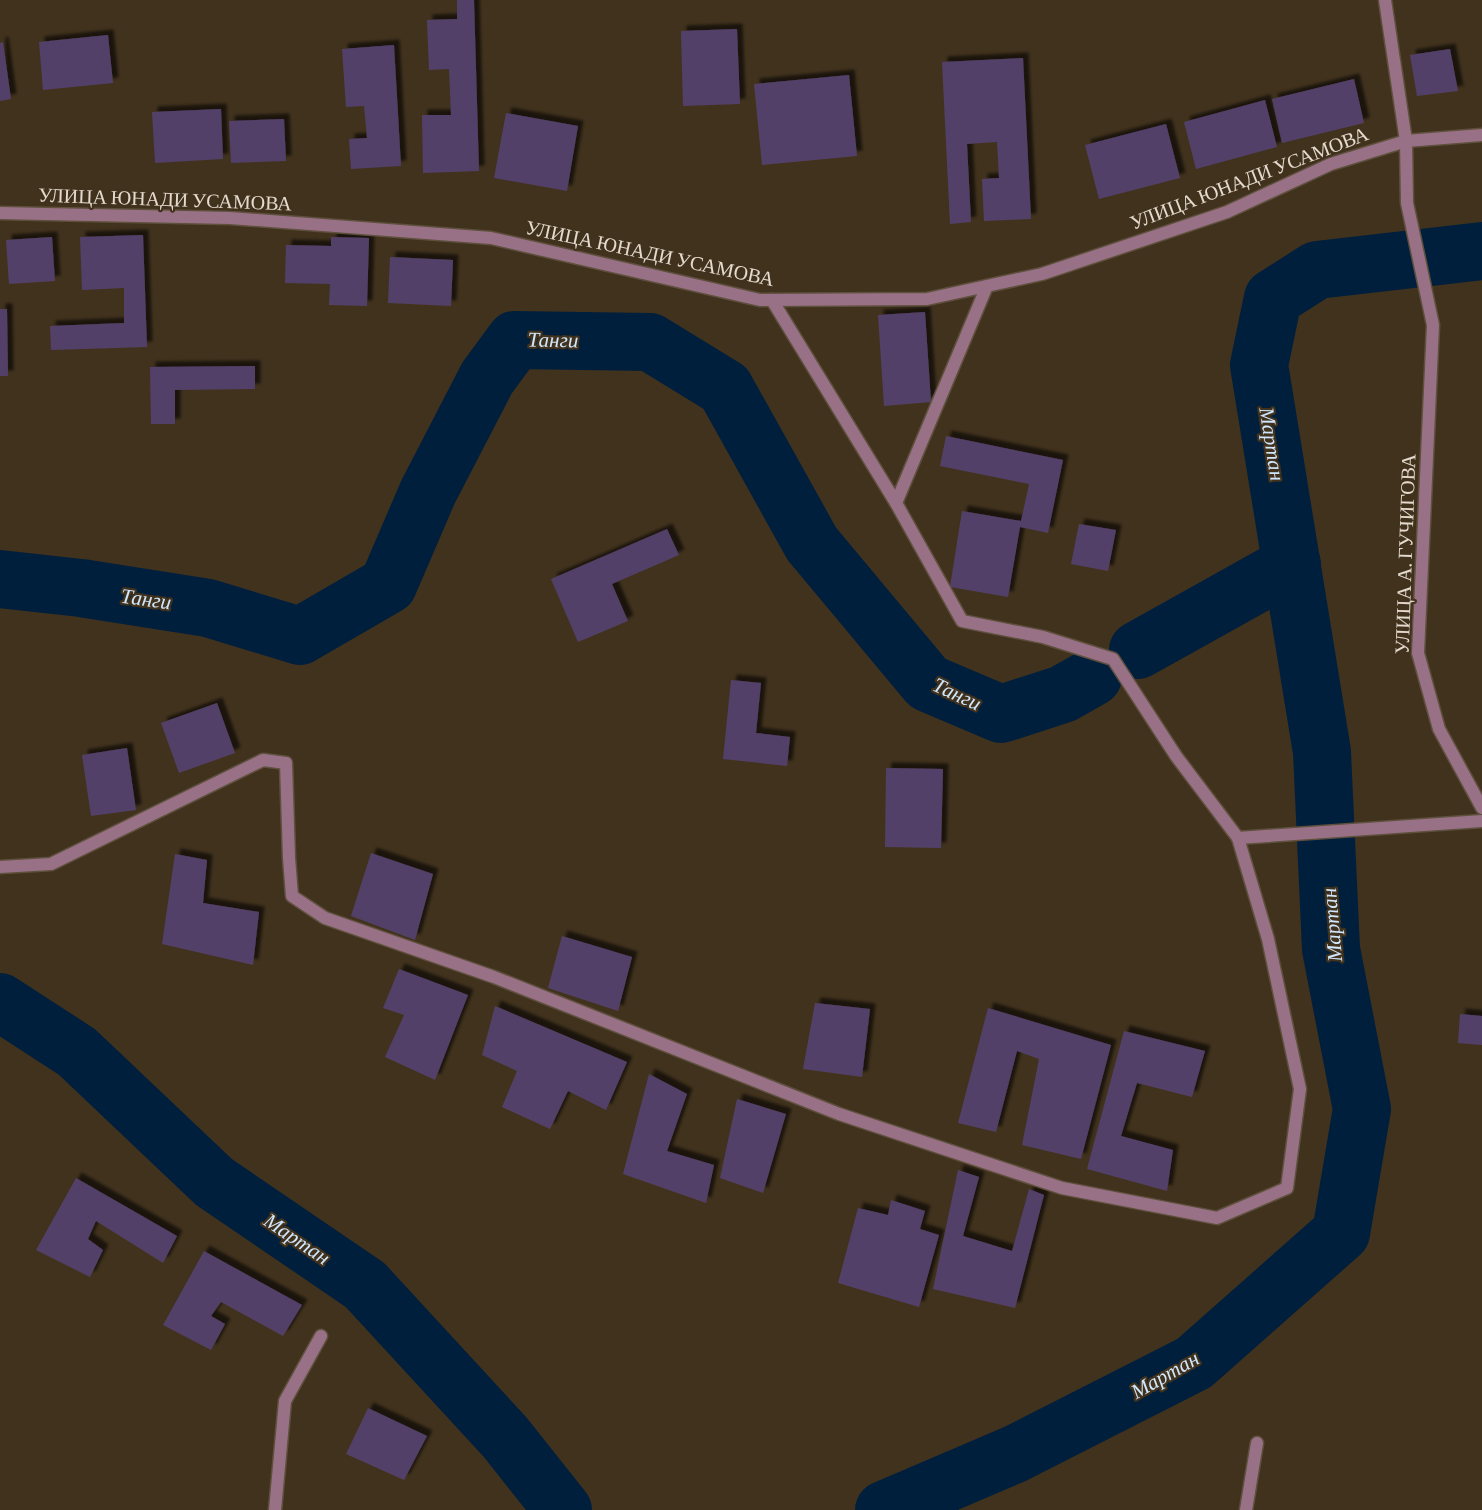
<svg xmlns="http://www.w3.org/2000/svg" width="1482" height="1510" viewBox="0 0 1482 1510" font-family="'Crimson Pro',serif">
	<defs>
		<filter id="shadow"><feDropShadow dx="5.5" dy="-5.5" stdDeviation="1.5" flood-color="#0009"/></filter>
	</defs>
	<rect width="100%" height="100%" fill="#41321d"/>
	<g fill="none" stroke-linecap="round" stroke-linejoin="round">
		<!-- river -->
		<g stroke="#001f3d" stroke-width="58">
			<polyline points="0,579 81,588 208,608 300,636 388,585 428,492 487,378 515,340 650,342 725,388 812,544 928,683 1001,714 1063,694 1093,677"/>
			<polyline points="1138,650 1292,564"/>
			<polyline points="0,1002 77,1052 214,1182 365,1285 505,1437 563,1510"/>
			<polyline points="884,1510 1015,1454 1194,1363 1341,1233 1362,1109 1331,949 1322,752 1259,365 1273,298 1317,270 1482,251"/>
		</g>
	</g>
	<!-- building -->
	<g fill="#534068" filter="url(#shadow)">
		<polygon points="457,0 474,0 479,171 423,173 422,115 451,115 449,69 429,70 427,20 457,19"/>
		<polygon points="737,29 740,104 683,106 681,31"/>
		<polygon points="108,35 113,83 43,90 39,42"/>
		<polygon points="3,42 11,99 0,101 0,43"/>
		<polygon points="394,45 401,166 351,169 349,139 367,138 364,106 346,107 342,49"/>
		<polygon points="1450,49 1458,91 1417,96 1410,55"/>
		<polygon points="1023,58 1031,219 984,221 982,179 999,178 997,142 967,144 971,222 950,224 942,62"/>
		<polygon points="849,75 857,156 762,165 754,84"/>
		<polygon points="1354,79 1364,123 1282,143 1272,99"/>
		<polygon points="1265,100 1277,147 1196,169 1184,122"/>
		<polygon points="221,109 223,159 155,163 152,112"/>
		<polygon points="506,113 578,126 567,191 494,178"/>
		<polygon points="284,119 286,161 231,163 229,121"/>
		<polygon points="1166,124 1180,178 1099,199 1085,145"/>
		<polygon points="143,235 147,347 51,350 50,326 124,323 124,288 82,290 80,237"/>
		<polygon points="52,237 55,281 9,284 6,240"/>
		<polygon points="331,237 369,238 367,306 329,305 330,284 285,283 286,245 331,246"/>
		<polygon points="390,257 453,260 451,306 388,303"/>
		<polygon points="0,309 7,309 8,376 0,376"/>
		<polygon points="925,312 931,402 884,406 878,315"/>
		<polygon points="255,366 255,389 175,390 175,424 151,424 150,367"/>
		<polygon points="946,436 1063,460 1048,533 1020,527 1008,597 950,587 962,511 1021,521 1029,484 940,466"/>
		<polygon points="1079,524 1116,530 1108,571 1071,564"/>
		<polygon points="667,529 679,555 612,584 628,621 578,642 551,579"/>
		<polygon points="731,680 761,683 756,733 790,737 787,766 723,759"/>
		<polygon points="217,703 235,753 179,773 161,723"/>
		<polygon points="127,748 136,810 91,816 82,755"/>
		<polygon points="886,768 943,769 941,848 885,847"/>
		<polygon points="371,853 433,874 415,940 351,916"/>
		<polygon points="175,854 207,860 203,903 259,912 253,965 162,944"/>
		<polygon points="562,936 632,957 618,1011 548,988"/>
		<polygon points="399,969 468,995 435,1080 385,1057 404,1015 383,1008"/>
		<polygon points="815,1003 870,1009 862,1077 803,1069"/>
		<polygon points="495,1006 627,1062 606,1110 568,1091 550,1129 502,1107 517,1071 482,1055"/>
		<polygon points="988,1008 1111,1045 1081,1159 1022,1145 1039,1059 1017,1051 996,1132 958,1123"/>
		<polygon points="1460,1014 1482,1016 1482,1045 1458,1043"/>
		<polygon points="1124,1031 1205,1051 1192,1097 1137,1083 1121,1136 1173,1150 1167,1191 1087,1169"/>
		<polygon points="649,1074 687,1094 667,1151 714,1165 706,1203 623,1174"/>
		<polygon points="737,1099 786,1114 763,1193 720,1178"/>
		<polygon points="958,1170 979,1177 963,1236 1012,1251 1029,1189 1044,1195 1015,1308 933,1289"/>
		<polygon points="76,1178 177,1236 163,1263 96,1221 88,1239 103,1250 90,1277 36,1250"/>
		<polygon points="891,1200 925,1211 920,1229 939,1235 919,1307 838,1283 858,1208 888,1215"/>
		<polygon points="204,1251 302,1305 283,1336 221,1302 211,1316 225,1324 211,1350 163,1325"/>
		<polygon points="368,1408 427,1436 404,1480 346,1454"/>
	</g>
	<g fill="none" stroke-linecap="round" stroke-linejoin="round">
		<!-- minor casing -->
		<g stroke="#5e503d" stroke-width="15">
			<g id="minor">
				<polyline points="772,300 896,503 962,621 1043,637 1113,659 1176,756 1238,838"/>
				<polyline points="896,503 987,286"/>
				<polyline points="0,867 51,864 263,760 286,763 289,858 292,896 325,918 494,977 839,1114 1062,1188 1217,1218 1287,1188 1300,1089 1268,939 1238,838 1482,821"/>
				<polyline points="275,1510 285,1401 321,1336"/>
				<polyline points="1246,1510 1257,1443"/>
			</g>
		</g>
		<!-- tertiary casing -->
		<g stroke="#5e503d" stroke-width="15">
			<g id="tertiary">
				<polyline points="1385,0 1406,141 1407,203 1433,325 1418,653 1439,729 1482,808"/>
				<polyline points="0,213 230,218 491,238 760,300 927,299 1042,274 1227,212 1331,164 1406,141 1482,135"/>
			</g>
		</g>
		<!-- minor -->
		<use href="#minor" stroke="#997186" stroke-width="12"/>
		<!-- tertiary -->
		<use href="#tertiary" stroke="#997186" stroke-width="12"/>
	</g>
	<g text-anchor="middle" stroke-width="4.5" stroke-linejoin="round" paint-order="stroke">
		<!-- street labels -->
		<g font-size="20" fill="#e4dace" stroke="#41321d">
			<text transform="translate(1249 178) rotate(-21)" y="7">УЛИЦА ЮНАДИ УСАМОВА</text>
			<text transform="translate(165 199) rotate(2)" y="7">УЛИЦА ЮНАДИ УСАМОВА</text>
			<text transform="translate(650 253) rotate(12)" y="7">УЛИЦА ЮНАДИ УСАМОВА</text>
			<text transform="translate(1405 554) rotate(-88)" y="7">УЛИЦА А. ГУЧИГОВА</text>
		</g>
		<!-- water labels -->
		<g font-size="21" font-style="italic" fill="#d1e7fe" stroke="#41321d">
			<text transform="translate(553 340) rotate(1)" y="7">Танги</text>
			<text transform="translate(1272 444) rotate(81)" y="7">Мартан</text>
			<text transform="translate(146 599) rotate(8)" y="7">Танги</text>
			<text transform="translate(957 694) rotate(25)" y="7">Танги</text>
			<text transform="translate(1332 925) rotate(-95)" y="7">Мартан</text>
			<text transform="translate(297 1239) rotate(34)" y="7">Мартан</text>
			<text transform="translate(1165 1375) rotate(-30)" y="7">Мартан</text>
		</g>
	</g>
</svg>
